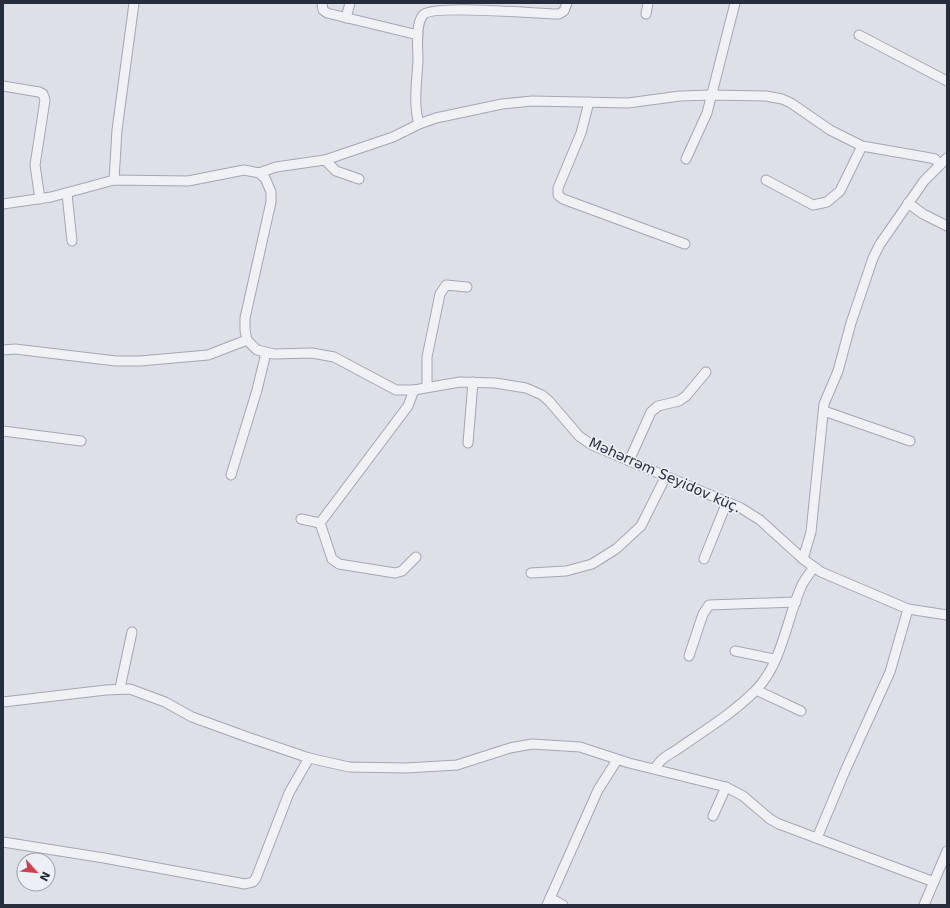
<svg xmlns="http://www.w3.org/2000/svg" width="950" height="908" viewBox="0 0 950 908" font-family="'DejaVu Sans',sans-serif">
	<rect width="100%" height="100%" fill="#dde0e7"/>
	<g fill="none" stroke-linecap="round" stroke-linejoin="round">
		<!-- street casing -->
		<g stroke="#a2a7b1" stroke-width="11">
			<g id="street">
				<polyline points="322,3 323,10 327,13 418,35"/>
				<polyline points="646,14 648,3"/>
				<polyline points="346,18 350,3"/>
				<polyline points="859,35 947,81"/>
				<polyline points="3,86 39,92 43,94 45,100 35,165 40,199"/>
				<polyline points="589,102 581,133 558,188 558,195 563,199 685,244"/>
				<path d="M419 124C413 104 417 81 418 60 418 48 415 25 423 15 432 4 539 14 559 14L564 11 567 3"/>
				<polyline points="686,159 707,113 735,3"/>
				<polyline points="325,160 336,171 359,179"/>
				<polyline points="259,173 276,167 325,160 393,137 419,124 436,118 502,104 532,101 628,103 680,96 712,95 766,96 782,99 791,103 830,130 862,146 925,157 935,159 940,164"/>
				<polyline points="114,180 117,130 134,3"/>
				<polyline points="766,180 813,205 827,202 840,191 862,146"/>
				<polyline points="67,194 72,241"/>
				<polyline points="908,203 923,214 947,226"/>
				<polyline points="3,204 51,197 114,180 188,181 244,170 259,173 265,178 271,192 271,202 245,318 245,330 247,340 257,350 274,354 312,353 334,357 396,390 414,390 460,382 495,383 526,388 542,395 549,401 579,436 592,445 741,508 760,520 803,559 821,572 908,609 947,615"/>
				<polyline points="3,350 15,349 116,361 140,361 208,355 247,340"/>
				<polyline points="427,387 427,357 440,294 446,285 467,287"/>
				<polyline points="414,390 408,406 320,523 332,559 339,564 395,573 402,571 416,557"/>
				<polyline points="824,411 910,441"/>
				<polyline points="3,431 81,441"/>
				<polyline points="468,443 473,382"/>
				<polyline points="629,461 651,412 658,406 679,401 686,396 706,372"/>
				<polyline points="231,475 257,390 266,353"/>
				<polyline points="301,519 320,523"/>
				<polyline points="704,559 727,502"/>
				<polyline points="803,559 811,532 824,404 838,371 851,323 873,258 880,244 924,181 947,158"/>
				<polyline points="531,573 566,571 592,564 616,549 641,526 666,476"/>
				<polyline points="735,651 774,659"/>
				<polyline points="689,656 703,614 709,605 796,602"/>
				<polyline points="120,688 132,632"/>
				<polyline points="756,690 801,711"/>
				<polyline points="3,702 106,690 130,689 165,702 192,717 250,738 309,758 349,767 406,768 457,765 510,748 532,744 580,747 629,763 726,787 743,796 770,819 779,824 934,882"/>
				<path d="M655 769C660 757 672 754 682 746 707 729 734 712 755 691 783 663 786 619 802 585 805 579 810 573 814 567"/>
				<polyline points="713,816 726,787"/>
				<polyline points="817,838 845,771 890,672 908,609"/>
				<polyline points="3,842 104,858 245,884 253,882 256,878 289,793 309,758"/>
				<polyline points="550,898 563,905"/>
				<polyline points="547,905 598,790 617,760"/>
				<polyline points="924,905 947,851"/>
			</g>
		</g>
		<!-- street -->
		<use href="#street" stroke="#eff1f5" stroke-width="9"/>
	</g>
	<g text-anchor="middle" stroke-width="3.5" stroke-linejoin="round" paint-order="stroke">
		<!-- street labels -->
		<g font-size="14" fill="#262d3d" stroke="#eceff5">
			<text transform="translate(665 475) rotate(24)" y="5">Məhərrəm Seyidov küç.</text>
		</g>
	</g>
	<!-- border -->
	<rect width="950" height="908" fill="none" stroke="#262d3d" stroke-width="8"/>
	<!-- north arrow -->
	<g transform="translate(36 872) rotate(117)"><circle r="19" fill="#eceff5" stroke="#9da1ab"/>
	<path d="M0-3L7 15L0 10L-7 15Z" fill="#cd404d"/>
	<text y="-6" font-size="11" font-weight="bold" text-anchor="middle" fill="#262d3d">N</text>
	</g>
</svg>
